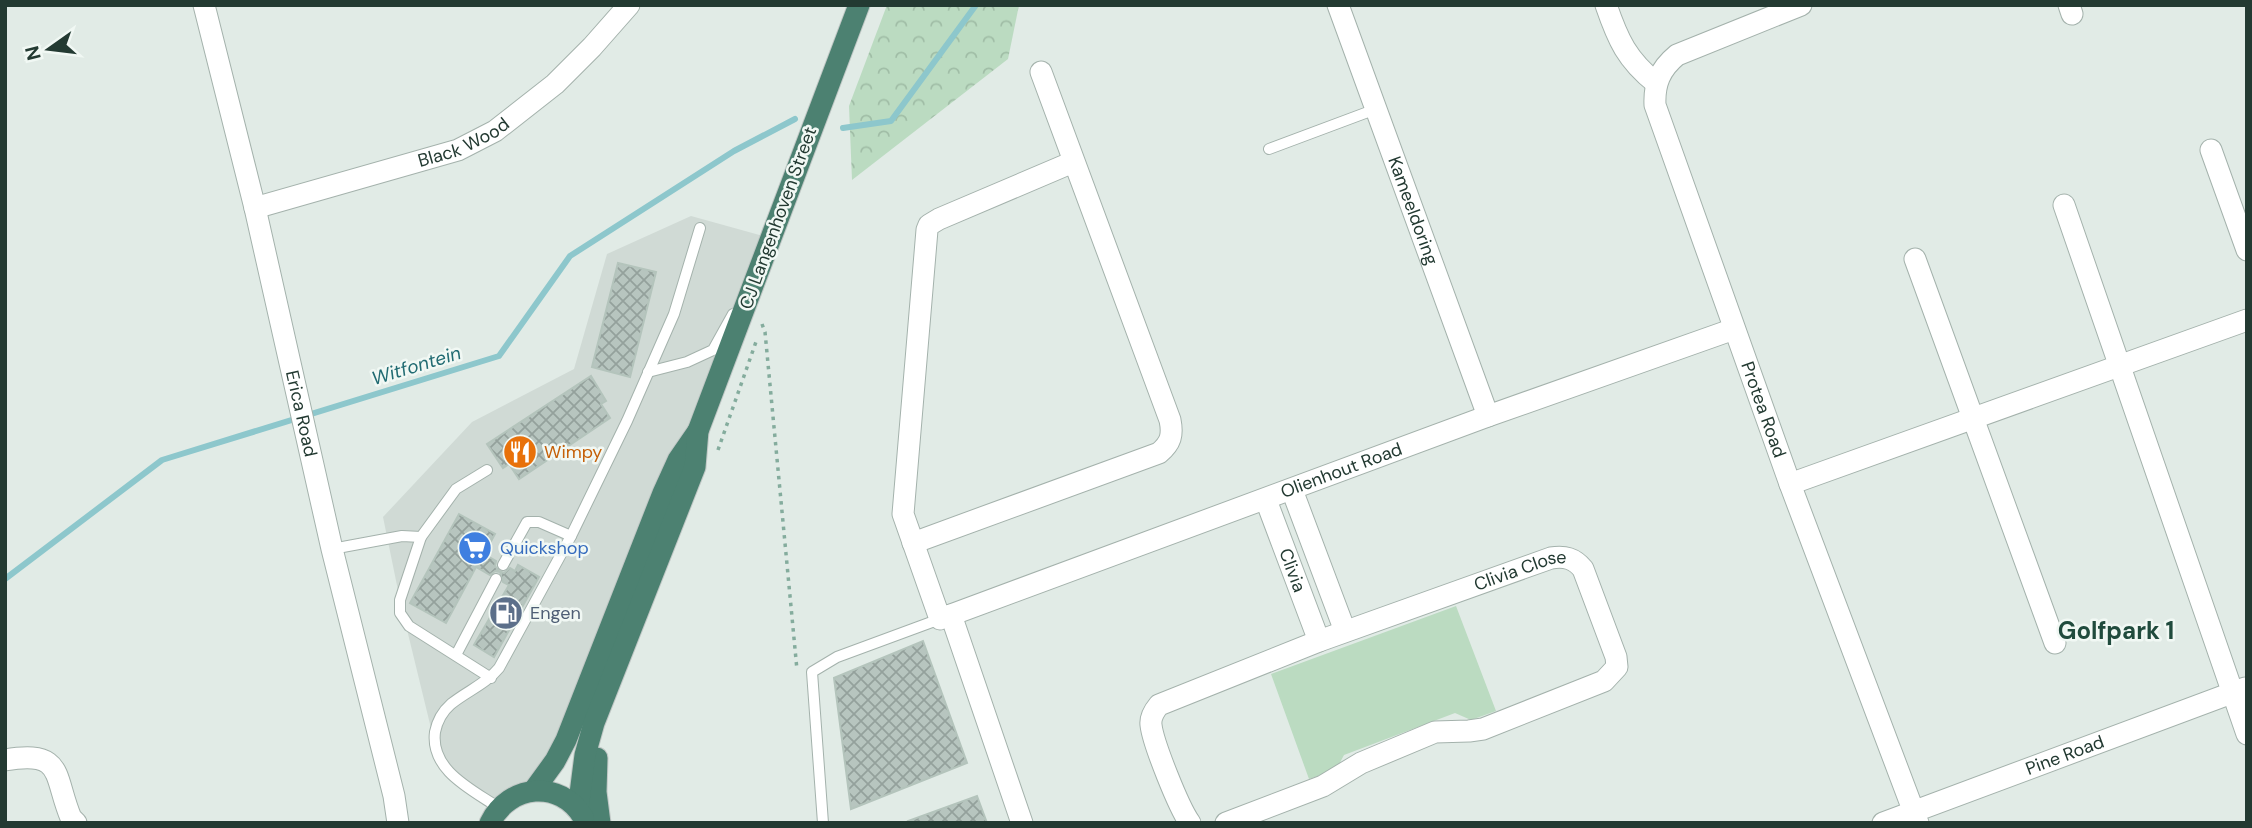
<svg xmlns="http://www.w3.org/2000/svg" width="2252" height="828" viewBox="0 0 2252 828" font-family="'DM Sans',sans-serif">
	<defs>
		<pattern id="forest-crowns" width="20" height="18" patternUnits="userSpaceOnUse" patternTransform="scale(1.75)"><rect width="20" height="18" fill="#bbdbc1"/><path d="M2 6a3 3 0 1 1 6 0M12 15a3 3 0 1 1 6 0" fill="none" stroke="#a0bda6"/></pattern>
		<pattern id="building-cross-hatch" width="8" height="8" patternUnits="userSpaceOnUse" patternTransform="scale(1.75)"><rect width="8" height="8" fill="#b7c5bf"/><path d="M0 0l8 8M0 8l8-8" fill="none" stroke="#94a19c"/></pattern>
	</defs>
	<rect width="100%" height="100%" fill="#e1ebe6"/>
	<!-- built -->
	<polygon fill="#d0dad5" points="691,216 770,238 555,761 499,808 458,780 438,757 401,605 383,517 472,422 574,369 607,254"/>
	<!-- forest -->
	<polygon fill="url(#forest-crowns)" points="887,5 1019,5 1008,59 852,180 849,106"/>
	<!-- green -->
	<polygon fill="#bbdbc1" points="1456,606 1496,711 1471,720 1455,713 1344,755 1336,770 1309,779 1271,674"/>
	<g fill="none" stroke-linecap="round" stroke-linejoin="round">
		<!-- stream -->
		<g stroke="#8dc7cc" stroke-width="6">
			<polyline points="843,128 891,121 976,5"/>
			<polyline points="5,579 162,460 499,356 570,256 734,151 795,119"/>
		</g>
	</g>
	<!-- building -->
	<g fill="url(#building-cross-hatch)" stroke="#b4c4bc" stroke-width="2">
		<polygon points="618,263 656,272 630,377 592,367"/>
		<polygon points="591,376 606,401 601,404 610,418 519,479 509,464 503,468 487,444"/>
		<polygon points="459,514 495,534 484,554 496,561 495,566 499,571 504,573 510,568 515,571 518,565 539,577 494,657 474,645 509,585 503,582 500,572 495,571 490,575 476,567 446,623 410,603"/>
		<polygon points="923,641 967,763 851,809 834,678"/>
		<polygon points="977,796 987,823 909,823 908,821"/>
	</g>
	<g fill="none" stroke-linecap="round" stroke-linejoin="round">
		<!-- service casing -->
		<g stroke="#a4b2ac" stroke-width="12">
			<g id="service">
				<polyline points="1269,149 1376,109"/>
				<polyline points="648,372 687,362 713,350 733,314"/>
				<polyline points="487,470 456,489 421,537 400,600 400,613 409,626 491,678"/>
				<polyline points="332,549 402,536 421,537"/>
				<polyline points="503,565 527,522 539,522 571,536"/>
				<polyline points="456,655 496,579"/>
				<path d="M499 808C473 790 430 771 435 732 437 722 443 711 451 704 467 691 486 684 499 668L571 536 627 421 674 314 700 228"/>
				<polyline points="823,823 812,672 837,657 940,619"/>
			</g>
		</g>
		<!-- minor casing -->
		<g stroke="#a4b2ac" stroke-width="23">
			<g id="minor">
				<path id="s1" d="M204 5 255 208 332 549 394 796 398 823"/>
				<path id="s2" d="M1338 5 1488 416"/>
				<path d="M1606 5C1618 40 1627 60 1656 83"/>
				<path id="s3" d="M1801 5 1677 55C1660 69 1654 84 1655 105L1790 484 1918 823"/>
				<polyline points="2069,5 2072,14"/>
				<polyline points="2211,150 2247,250"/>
				<path id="s4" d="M1073 162 939 219 929 225 927 230 903 514 940 619 1488 416 1734 329"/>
				<polyline points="2064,205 2247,734"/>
				<path id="s5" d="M255 208 458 150 495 131 555 84 592 47 629 5"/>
				<polyline points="1915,259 2055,643"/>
				<polyline points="1790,484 2247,320"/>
				<polyline points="1292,490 1345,631"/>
				<path id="s6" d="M1266 500 1319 641"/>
				<path d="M913 543 1159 453C1171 443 1173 435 1170 420L1041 72"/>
				<polyline points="951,615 1022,823"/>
				<path d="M5 760C65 750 53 775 71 818L76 823"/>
				<path id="s7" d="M1190 823C1179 808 1153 743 1151 725 1150 717 1154 711 1159 705L1319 641 1551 558C1565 556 1574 558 1583 569L1616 657 1617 667 1604 681 1483 729 1469 731 1435 732 1361 763 1323 786 1226 823"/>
				<path id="s8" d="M1883 823 2245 688"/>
			</g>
		</g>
		<!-- trunk casing -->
		<g stroke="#c1c8c6" stroke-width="23">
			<g id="trunk">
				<polyline points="597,758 596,792 600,823"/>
				<polyline points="534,790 555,761 566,740 663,493 678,460 698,431"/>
				<polyline points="578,809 585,755 594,723 695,467 698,431 859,5"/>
				<path d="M490 823C509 784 560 779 583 817"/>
			</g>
		</g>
		<!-- path -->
		<g stroke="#84ac9d" stroke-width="3.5" stroke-dasharray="3.5 5" stroke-linecap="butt">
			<polyline points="762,324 765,332 797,670"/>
			<polyline points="718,450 757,339"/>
		</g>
		<!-- service -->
		<use href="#service" stroke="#fff" stroke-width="10"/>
		<!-- minor -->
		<use href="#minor" stroke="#fff" stroke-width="21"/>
		<!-- trunk -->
		<use href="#trunk" stroke="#4c8171" stroke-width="21"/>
	</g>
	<!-- icons -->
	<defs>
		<g id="restaurant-disc" transform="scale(1.75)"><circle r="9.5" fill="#e8710a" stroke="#f1f8f4"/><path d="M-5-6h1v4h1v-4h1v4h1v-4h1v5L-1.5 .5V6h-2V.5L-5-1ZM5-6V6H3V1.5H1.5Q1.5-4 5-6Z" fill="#fff"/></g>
		<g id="supermarket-disc" transform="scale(1.75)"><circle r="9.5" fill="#3f7fe0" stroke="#f1f8f4"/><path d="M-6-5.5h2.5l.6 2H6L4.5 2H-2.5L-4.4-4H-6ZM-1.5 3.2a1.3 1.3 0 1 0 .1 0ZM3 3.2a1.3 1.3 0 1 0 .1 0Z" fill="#fff"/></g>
		<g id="fuel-disc" transform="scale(1.75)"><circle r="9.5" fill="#5c6f8a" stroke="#f1f8f4"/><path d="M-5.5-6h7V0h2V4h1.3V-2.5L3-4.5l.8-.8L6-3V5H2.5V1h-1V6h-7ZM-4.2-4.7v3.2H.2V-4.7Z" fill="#fff"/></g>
	</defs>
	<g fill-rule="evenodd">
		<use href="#restaurant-disc" x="520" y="452"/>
		<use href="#supermarket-disc" x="475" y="548"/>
		<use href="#fuel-disc" x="506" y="613"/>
	</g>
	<g text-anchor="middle" stroke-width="5" stroke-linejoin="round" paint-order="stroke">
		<!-- street labels -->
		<g font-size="18" fill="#233a32" stroke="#f1f8f4">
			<text dy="6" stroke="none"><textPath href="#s5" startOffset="219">Black Wood</textPath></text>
			<text dy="6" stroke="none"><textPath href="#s2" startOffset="219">Kameeldoring</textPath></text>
			<text transform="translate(778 218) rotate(-70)" y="6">CJ Langenhoven Street</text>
			<text dy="6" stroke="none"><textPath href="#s3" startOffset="514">Protea Road</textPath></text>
			<text dy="6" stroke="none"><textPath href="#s1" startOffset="420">Erica Road</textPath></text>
			<text dy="6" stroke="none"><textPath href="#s4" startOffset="987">Olienhout Road</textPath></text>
			<text dy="6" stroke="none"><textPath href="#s6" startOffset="75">Clivia</textPath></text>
			<text dy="6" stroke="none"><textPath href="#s7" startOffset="514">Clivia Close</textPath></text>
			<text dy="6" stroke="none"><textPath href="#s8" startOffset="194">Pine Road</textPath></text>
		</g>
		<!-- food labels -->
		<g font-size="18" fill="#c56008" stroke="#f1f8f4" text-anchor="start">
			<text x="544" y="458">Wimpy</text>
		</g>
		<!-- shop labels -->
		<g font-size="18" fill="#366cbe" stroke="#f1f8f4" text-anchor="start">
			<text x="500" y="554">Quickshop</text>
		</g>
		<!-- service labels -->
		<g font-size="18" fill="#4e5e75" stroke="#f1f8f4" text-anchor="start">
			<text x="530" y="619">Engen</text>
		</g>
		<!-- water labels -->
		<g font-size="19" font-style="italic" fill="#216b72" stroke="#f1f8f4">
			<text transform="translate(416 365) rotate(-17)" y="7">Witfontein</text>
		</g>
		<!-- district labels -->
		<g font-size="24" font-weight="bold" fill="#204b3d" stroke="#f1f8f4">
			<text x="2116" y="639">Golfpark 1</text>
		</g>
	</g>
	<!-- border -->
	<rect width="2252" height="828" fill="none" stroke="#233a32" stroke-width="14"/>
	<!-- north arrow -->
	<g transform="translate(49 49) rotate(256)" stroke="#f1f8f4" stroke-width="5" paint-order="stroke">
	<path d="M0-5L12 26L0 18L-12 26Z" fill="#233a32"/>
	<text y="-10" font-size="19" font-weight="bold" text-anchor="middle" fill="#233a32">N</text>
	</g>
</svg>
